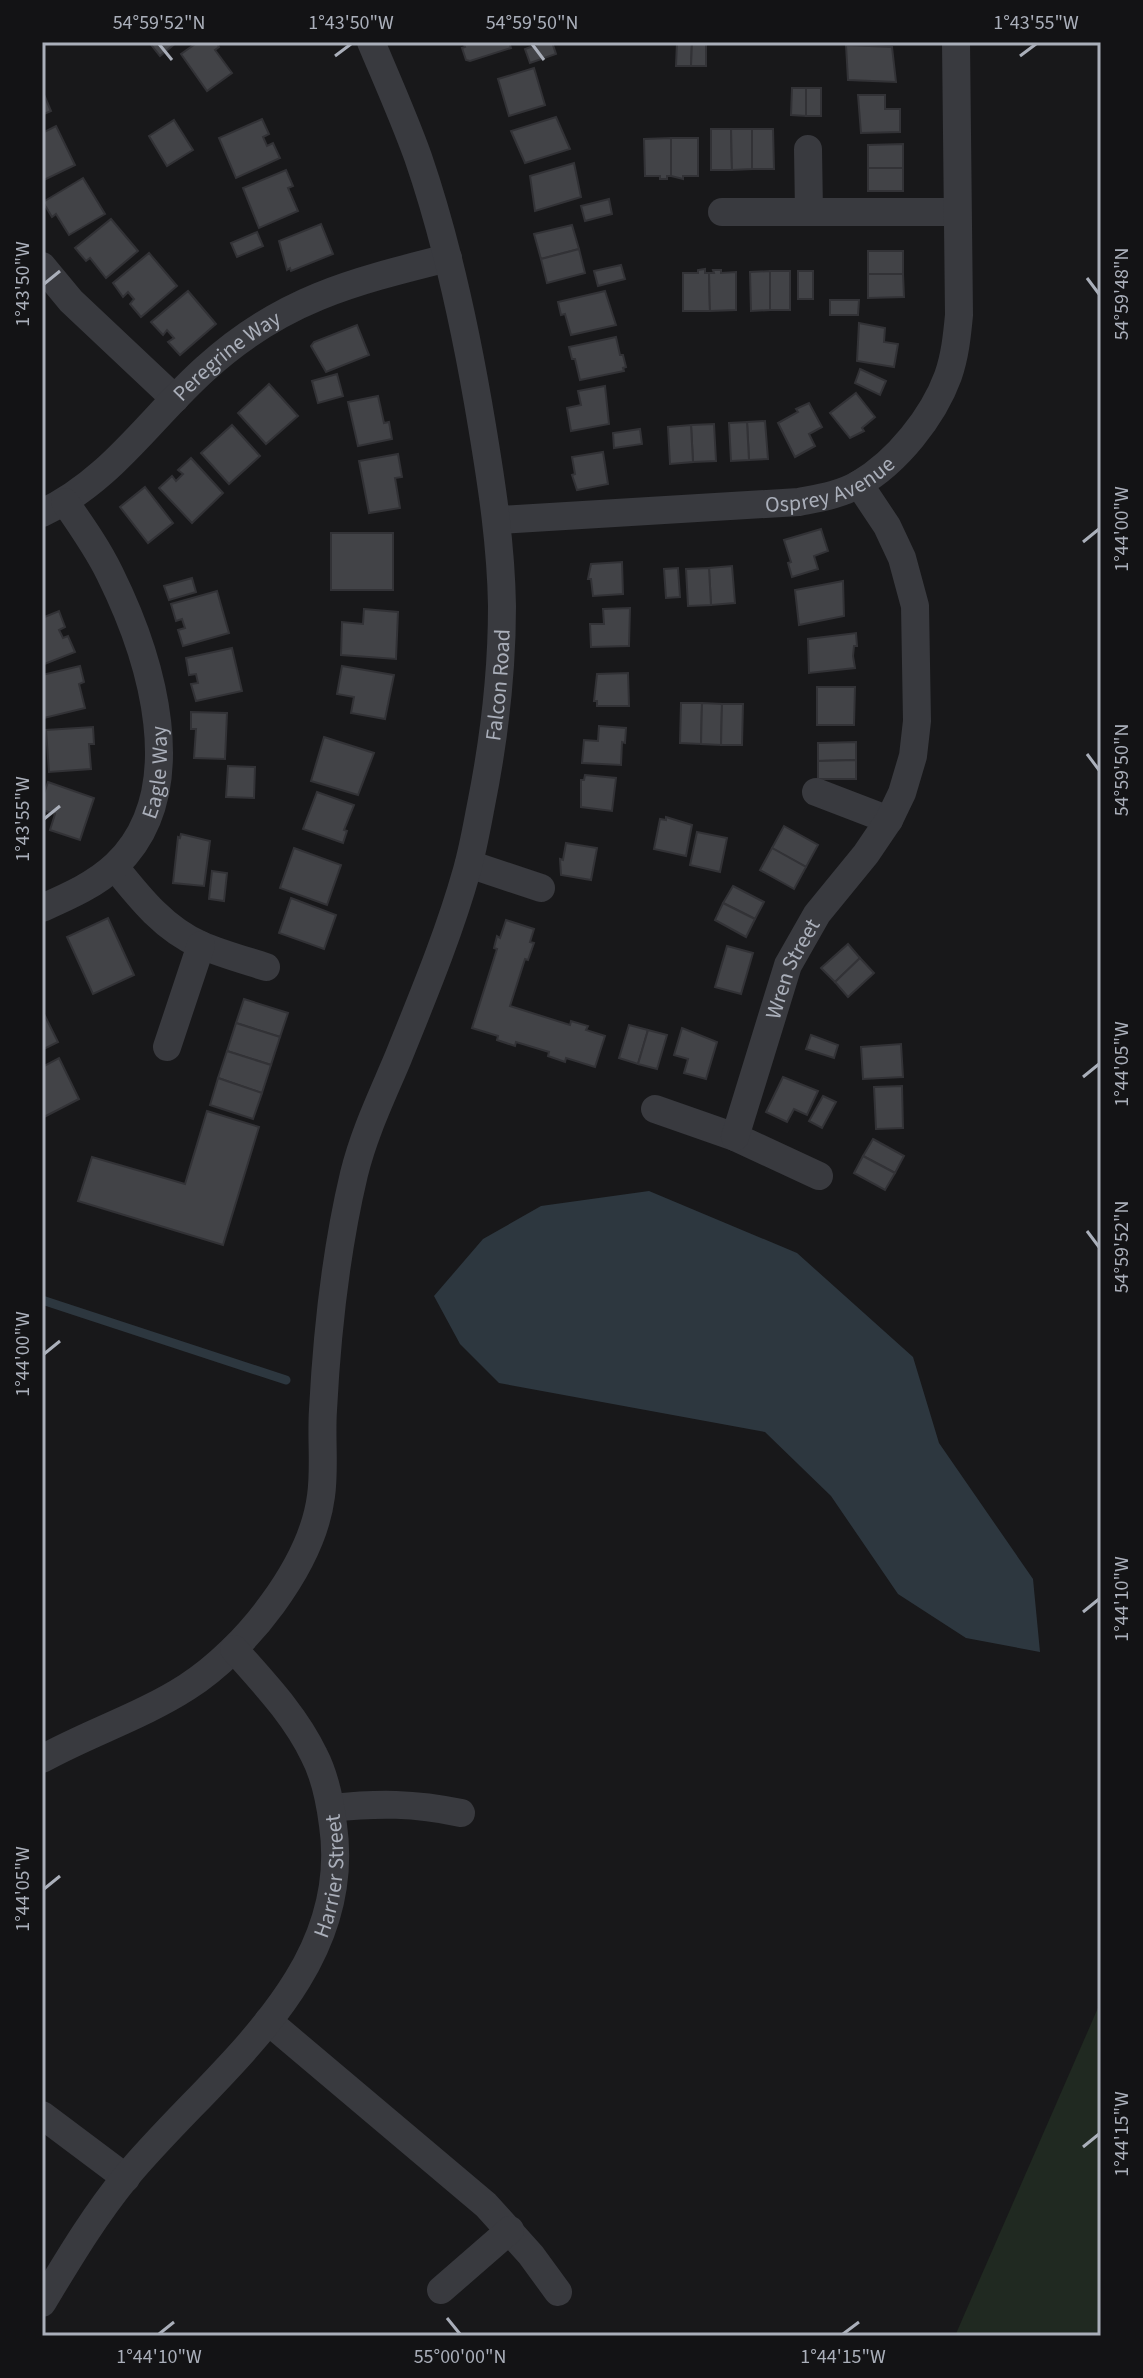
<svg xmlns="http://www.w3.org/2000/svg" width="1143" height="2378" viewBox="0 0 1143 2378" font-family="'Source Sans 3',sans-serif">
	<rect width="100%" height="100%" fill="#18181a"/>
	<!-- green -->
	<polygon fill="#202921" points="1101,2001 1101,2336 955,2336"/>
	<!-- water -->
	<polygon fill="#2d373f" points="649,1191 797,1253 913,1357 939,1443 1033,1579 1040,1652 966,1638 898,1594 831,1496 765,1432 499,1383 460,1344 434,1296 483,1239 541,1206"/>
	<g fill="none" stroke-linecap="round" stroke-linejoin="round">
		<!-- stream -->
		<polyline stroke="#2d373f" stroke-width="9" points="42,1300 286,1380"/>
	</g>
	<!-- building -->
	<g fill="#424347" stroke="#323236" stroke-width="2">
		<polygon points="149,42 177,42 160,56"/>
		<polygon points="198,42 216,42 219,47 215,50 232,73 207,91 181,54"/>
		<polygon points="463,42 509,42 511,48 470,61 466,60 462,48 465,47"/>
		<polygon points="544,42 552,42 556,54 530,63 525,49"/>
		<polygon points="677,42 692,42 691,66 676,66"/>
		<polygon points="692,42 706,42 706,66 691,66"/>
		<polygon points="846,45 892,47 896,82 848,80"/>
		<polygon points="534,68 545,105 509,116 498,79"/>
		<polygon points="792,88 806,88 806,116 791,115"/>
		<rect x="806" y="88" width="15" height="28"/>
		<polygon points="42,90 51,111 42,115"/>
		<polygon points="858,95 885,95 885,109 900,109 900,132 861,133"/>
		<polygon points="556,117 570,149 525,163 511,131"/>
		<polygon points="262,119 269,134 263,137 267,146 273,143 280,158 236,178 219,138"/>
		<polygon points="174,120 193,150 167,166 149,136"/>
		<polygon points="56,126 75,165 42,181 42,133"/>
		<polygon points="711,129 731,129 732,170 711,170"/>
		<polygon points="731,129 752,129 752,169 732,170"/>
		<polygon points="752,129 773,129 774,169 752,169"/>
		<polygon points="671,138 698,138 698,176 683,176 683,179 671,176"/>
		<polygon points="671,138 671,176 667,176 667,179 660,179 660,176 645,176 644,139"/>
		<polygon points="903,144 903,168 868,168 868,145"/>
		<polygon points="574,163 581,197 535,211 530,176"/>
		<rect x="868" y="168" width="35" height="23"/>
		<polygon points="286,170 293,186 288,188 298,211 259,228 243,188"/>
		<polygon points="83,178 105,214 69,235 56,214 52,217 43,202"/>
		<polygon points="609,199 612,214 585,221 581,206"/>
		<polygon points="111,219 138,251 106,278 90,258 86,261 75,248"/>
		<polygon points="321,224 333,254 291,271 290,268 287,270 279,241"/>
		<polygon points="572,225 579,249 541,259 534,234"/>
		<polygon points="257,232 263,246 237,257 231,243"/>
		<polygon points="579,249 585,273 547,283 541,259"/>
		<rect x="868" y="251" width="35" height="23"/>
		<polygon points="149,253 177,286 141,317 130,304 134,299 128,292 123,297 113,283"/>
		<polygon points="621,265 625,279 598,286 594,271"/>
		<polygon points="705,269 705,273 709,273 710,311 683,311 683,273 698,273 698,270"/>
		<polygon points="713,270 721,270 721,273 736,272 736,310 710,311 709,273 714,273"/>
		<polygon points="770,271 770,310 751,311 750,272"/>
		<rect x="770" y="271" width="20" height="39"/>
		<rect x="798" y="271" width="15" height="28"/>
		<polygon points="868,274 903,274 904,297 868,298"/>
		<polygon points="188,291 216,324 180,355 168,342 174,338 167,330 163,335 151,322"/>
		<polygon points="605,291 616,325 571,335 565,314 561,315 558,302"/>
		<polygon points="830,300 859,300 858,315 830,315"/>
		<polygon points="859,323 885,328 884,342 898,344 894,367 857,361"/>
		<polygon points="357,325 369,355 326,372 311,346 314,342"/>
		<polygon points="616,337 620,355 623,355 626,367 623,368 624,371 580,380 575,359 572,359 569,347"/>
		<polygon points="860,369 886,381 880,395 855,383"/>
		<polygon points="337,374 343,396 318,403 312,381"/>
		<polygon points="269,384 298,416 266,444 238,413"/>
		<polygon points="605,386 609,424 571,431 567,408 581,405 578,391"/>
		<polygon points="856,393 875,417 862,428 864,431 850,438 830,413"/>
		<polygon points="378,396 384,423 389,422 392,439 358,446 348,402"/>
		<polygon points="809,403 822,427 809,434 815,446 795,457 778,423 798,412 796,409"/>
		<polygon points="765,421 768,459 749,460 747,422"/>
		<polygon points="747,422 749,460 731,461 729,423"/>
		<polygon points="714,424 716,461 693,462 691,425"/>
		<polygon points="232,425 260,456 229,484 201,453"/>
		<polygon points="691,425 693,462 670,464 668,427"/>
		<polygon points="640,429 642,444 614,448 613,433"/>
		<polygon points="603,452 608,484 577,490 572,475 575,474 572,457"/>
		<polygon points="398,454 402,477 395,478 400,508 369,513 359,461"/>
		<polygon points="191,458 223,493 192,523 159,488 172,476 176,481 183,474 178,470"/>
		<polygon points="145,487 173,523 148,543 120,507"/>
		<polygon points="821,529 828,551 814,556 818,569 792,577 788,563 791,562 784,540"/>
		<rect x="331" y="533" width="62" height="57"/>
		<polygon points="622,562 623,594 593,596 591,579 588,579 591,564"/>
		<polygon points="732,566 735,603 711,605 709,568"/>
		<polygon points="678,568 680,597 666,598 664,569"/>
		<polygon points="709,568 711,605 688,606 686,569"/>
		<polygon points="192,578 196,592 169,600 164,586"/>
		<polygon points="843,581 844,616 799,625 795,590"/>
		<polygon points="217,591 229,633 183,646 178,630 185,628 182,619 176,621 171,604"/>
		<polygon points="630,608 629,646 591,647 590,624 604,624 603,609"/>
		<polygon points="364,609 398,612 396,659 341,655 342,622 363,624"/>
		<polygon points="59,611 65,627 59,630 63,638 68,636 75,652 42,665 42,618"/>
		<polygon points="856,633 857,646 854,646 853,656 855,668 809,673 808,639"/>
		<polygon points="232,648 242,691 196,701 191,684 198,683 196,674 189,675 186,658"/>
		<polygon points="80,666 84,682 79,684 85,708 44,718 42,675"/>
		<polygon points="342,666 394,675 385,719 351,713 354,697 337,694"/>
		<polygon points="628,673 629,706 597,706 597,701 594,701 597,674"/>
		<polygon points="817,687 855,687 854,725 817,725"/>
		<polygon points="681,703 702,703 701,744 680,743"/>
		<polygon points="702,703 722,704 721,745 701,744"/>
		<polygon points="722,704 743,704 742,745 721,745"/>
		<polygon points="191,712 227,713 225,759 194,758 196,729 191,729"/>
		<polygon points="599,726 626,728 625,743 622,742 621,765 582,763 584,740 598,741"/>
		<polygon points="93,727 94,744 89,744 91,769 49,772 46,730"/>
		<polygon points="324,737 374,753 358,795 311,781"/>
		<polygon points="856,742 856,760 818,761 818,743"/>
		<polygon points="856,760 856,779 818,779 818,761"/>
		<polygon points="228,766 255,767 254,798 226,797"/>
		<polygon points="585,775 616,778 612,811 581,807 581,780 584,780"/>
		<polygon points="48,782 94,798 80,840 50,830 55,814 42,810 42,799"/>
		<polygon points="317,792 354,805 344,830 347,831 343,843 303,829"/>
		<polygon points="666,817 692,825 686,856 654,849 660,819 666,820"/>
		<polygon points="784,826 818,845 806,867 772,848"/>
		<polygon points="697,832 727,838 720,872 690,865"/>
		<polygon points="181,834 210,841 204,886 173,883 178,837 180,838"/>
		<polygon points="566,843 597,848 591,880 561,875 560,859 563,860"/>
		<polygon points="294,848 341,865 327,905 280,888"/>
		<polygon points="772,848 806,867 794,889 760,870"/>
		<polygon points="212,871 227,873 224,901 209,899"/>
		<polygon points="733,886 764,902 755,919 723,903"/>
		<polygon points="291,898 336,915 324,949 279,933"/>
		<polygon points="723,903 755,919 746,937 715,920"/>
		<polygon points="108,918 134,975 93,994 67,937"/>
		<polygon points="506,920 534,929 530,942 534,943 528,960 525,959 510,1006 570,1025 571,1021 588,1026 586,1030 605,1036 595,1067 566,1058 565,1062 548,1056 549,1052 516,1042 515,1046 497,1040 498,1036 472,1028 497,949 494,948 497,936 500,938"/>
		<polygon points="848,944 860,958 835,982 821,968"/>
		<polygon points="727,946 753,953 741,994 715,987"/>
		<polygon points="860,958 874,973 848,997 835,982"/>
		<polygon points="244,999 288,1013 280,1037 236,1023"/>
		<polygon points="42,1010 58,1042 42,1050"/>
		<polygon points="236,1023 280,1037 271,1065 227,1051"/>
		<polygon points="629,1025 648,1030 638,1064 619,1058"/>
		<polygon points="682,1028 717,1042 706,1079 684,1073 688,1059 674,1055"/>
		<polygon points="648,1030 667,1035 657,1069 638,1064"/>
		<polygon points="811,1035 838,1045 834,1058 806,1049"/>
		<polygon points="901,1044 903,1077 863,1079 861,1047"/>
		<polygon points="227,1051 271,1065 262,1093 218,1078"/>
		<polygon points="59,1058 79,1099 42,1118 42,1067"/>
		<polygon points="783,1077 818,1091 807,1115 794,1109 787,1122 766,1112"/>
		<polygon points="218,1078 262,1093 253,1119 210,1105"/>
		<polygon points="902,1086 903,1128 876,1129 874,1087"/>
		<polygon points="823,1096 836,1102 822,1128 809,1121"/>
		<polygon points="207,1111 259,1127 223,1245 78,1201 92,1157 185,1184"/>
		<polygon points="873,1139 904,1156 895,1173 863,1156"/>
		<polygon points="863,1156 895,1173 885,1190 854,1173"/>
	</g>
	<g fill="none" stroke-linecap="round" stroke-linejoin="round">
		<!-- street -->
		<g stroke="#393a3f" stroke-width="28">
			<polyline points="808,149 809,212"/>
			<polyline points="722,212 956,212"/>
			<polyline points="42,266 71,301 175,399"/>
			<path id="s1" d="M42 513C111 481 151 417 206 368 282 299 352 282 448 258"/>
			<path id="s2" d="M498 520 799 502C819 498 840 495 859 484 897 462 933 417 948 376 955 356 957 336 959 315L956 42"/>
			<polyline points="816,792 889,820"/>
			<polyline points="469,864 541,888"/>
			<path d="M115 867C139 897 164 929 201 945 222 954 244 960 266 967"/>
			<path id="s3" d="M42 908C67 897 95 885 116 865 193 791 151 657 110 574 98 549 81 525 65 502"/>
			<polyline points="167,1047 201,945"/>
			<polyline points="655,1109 735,1137 819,1176"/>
			<path id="s4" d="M735 1137 788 965 817 914 866 854 889 820 902 793 913 756 917 721 915 606 902 558 887 526 859 484"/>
			<path id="s5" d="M42 1759C89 1733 142 1716 187 1687 245 1650 312 1566 321 1496 325 1468 321 1439 323 1410 327 1332 336 1250 354 1174 364 1133 382 1096 398 1058 423 996 449 934 467 870 473 849 477 826 481 805 494 740 502 672 502 606 501 545 492 486 482 426 467 335 448 244 418 157 404 118 387 80 371 42"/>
			<path d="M331 1808C378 1803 414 1803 461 1813"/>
			<polyline points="268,2021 486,2205 531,2255 558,2292"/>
			<polyline points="42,2115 126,2178"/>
			<polyline points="441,2290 510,2230"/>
			<path id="s6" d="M42 2303C68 2260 94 2216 126 2177 212 2073 355 1977 333 1825 330 1801 325 1776 314 1755 295 1715 263 1682 234 1649"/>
		</g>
	</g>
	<!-- ticks -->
	<path fill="none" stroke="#aaafba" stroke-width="3" d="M159 44 172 60M532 44 544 60M335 56 351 44M1020 56 1036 44M1087 278 1099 294M44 284 60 271M1083 542 1099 529M1087 754 1099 770M44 819 60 806M1083 1077 1099 1064M1087 1231 1099 1247M44 1354 60 1341M1083 1612 1099 1599M44 1889 60 1876M1083 2147 1099 2134M447 2318 460 2334M159 2334 174 2322M843 2334 859 2322"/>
	<g text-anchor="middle" stroke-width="8" stroke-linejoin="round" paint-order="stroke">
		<!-- street labels -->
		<g font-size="22" fill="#aaafba" stroke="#131315">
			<text dy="8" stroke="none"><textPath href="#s1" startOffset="244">Peregrine Way</textPath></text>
			<text dy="8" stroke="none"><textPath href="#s2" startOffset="336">Osprey Avenue</textPath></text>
			<text dy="8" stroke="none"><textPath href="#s5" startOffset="1238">Falcon Road</textPath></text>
			<text dy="8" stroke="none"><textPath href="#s3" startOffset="190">Eagle Way</textPath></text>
			<text dy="8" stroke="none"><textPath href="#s4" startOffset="178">Wren Street</textPath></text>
			<text dy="8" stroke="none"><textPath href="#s6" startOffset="524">Harrier Street</textPath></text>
		</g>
	</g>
	<!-- border -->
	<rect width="1143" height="2378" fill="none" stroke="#131315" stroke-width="88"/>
	<rect x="44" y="44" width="1055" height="2290" fill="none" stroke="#aaafba" stroke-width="3"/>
	<g font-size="20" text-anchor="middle" fill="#aaafba">
		<text x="159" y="29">54°59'52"N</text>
		<text x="351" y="29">1°43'50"W</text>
		<text x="532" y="29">54°59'50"N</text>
		<text x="1036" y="29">1°43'55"W</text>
		<text transform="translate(22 284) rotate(-90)" y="7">1°43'50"W</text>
		<text transform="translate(1121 294) rotate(-90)" y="7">54°59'48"N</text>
		<text transform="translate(1121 529) rotate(-90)" y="7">1°44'00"W</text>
		<text transform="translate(1121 770) rotate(-90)" y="7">54°59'50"N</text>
		<text transform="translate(22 819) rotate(-90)" y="7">1°43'55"W</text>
		<text transform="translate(1121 1064) rotate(-90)" y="7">1°44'05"W</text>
		<text transform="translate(1121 1247) rotate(-90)" y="7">54°59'52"N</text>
		<text transform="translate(22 1354) rotate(-90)" y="7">1°44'00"W</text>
		<text transform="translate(1121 1599) rotate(-90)" y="7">1°44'10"W</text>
		<text transform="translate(22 1889) rotate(-90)" y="7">1°44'05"W</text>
		<text transform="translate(1121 2134) rotate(-90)" y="7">1°44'15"W</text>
		<text x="159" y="2363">1°44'10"W</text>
		<text x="460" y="2363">55°00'00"N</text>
		<text x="843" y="2363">1°44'15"W</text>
	</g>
</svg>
